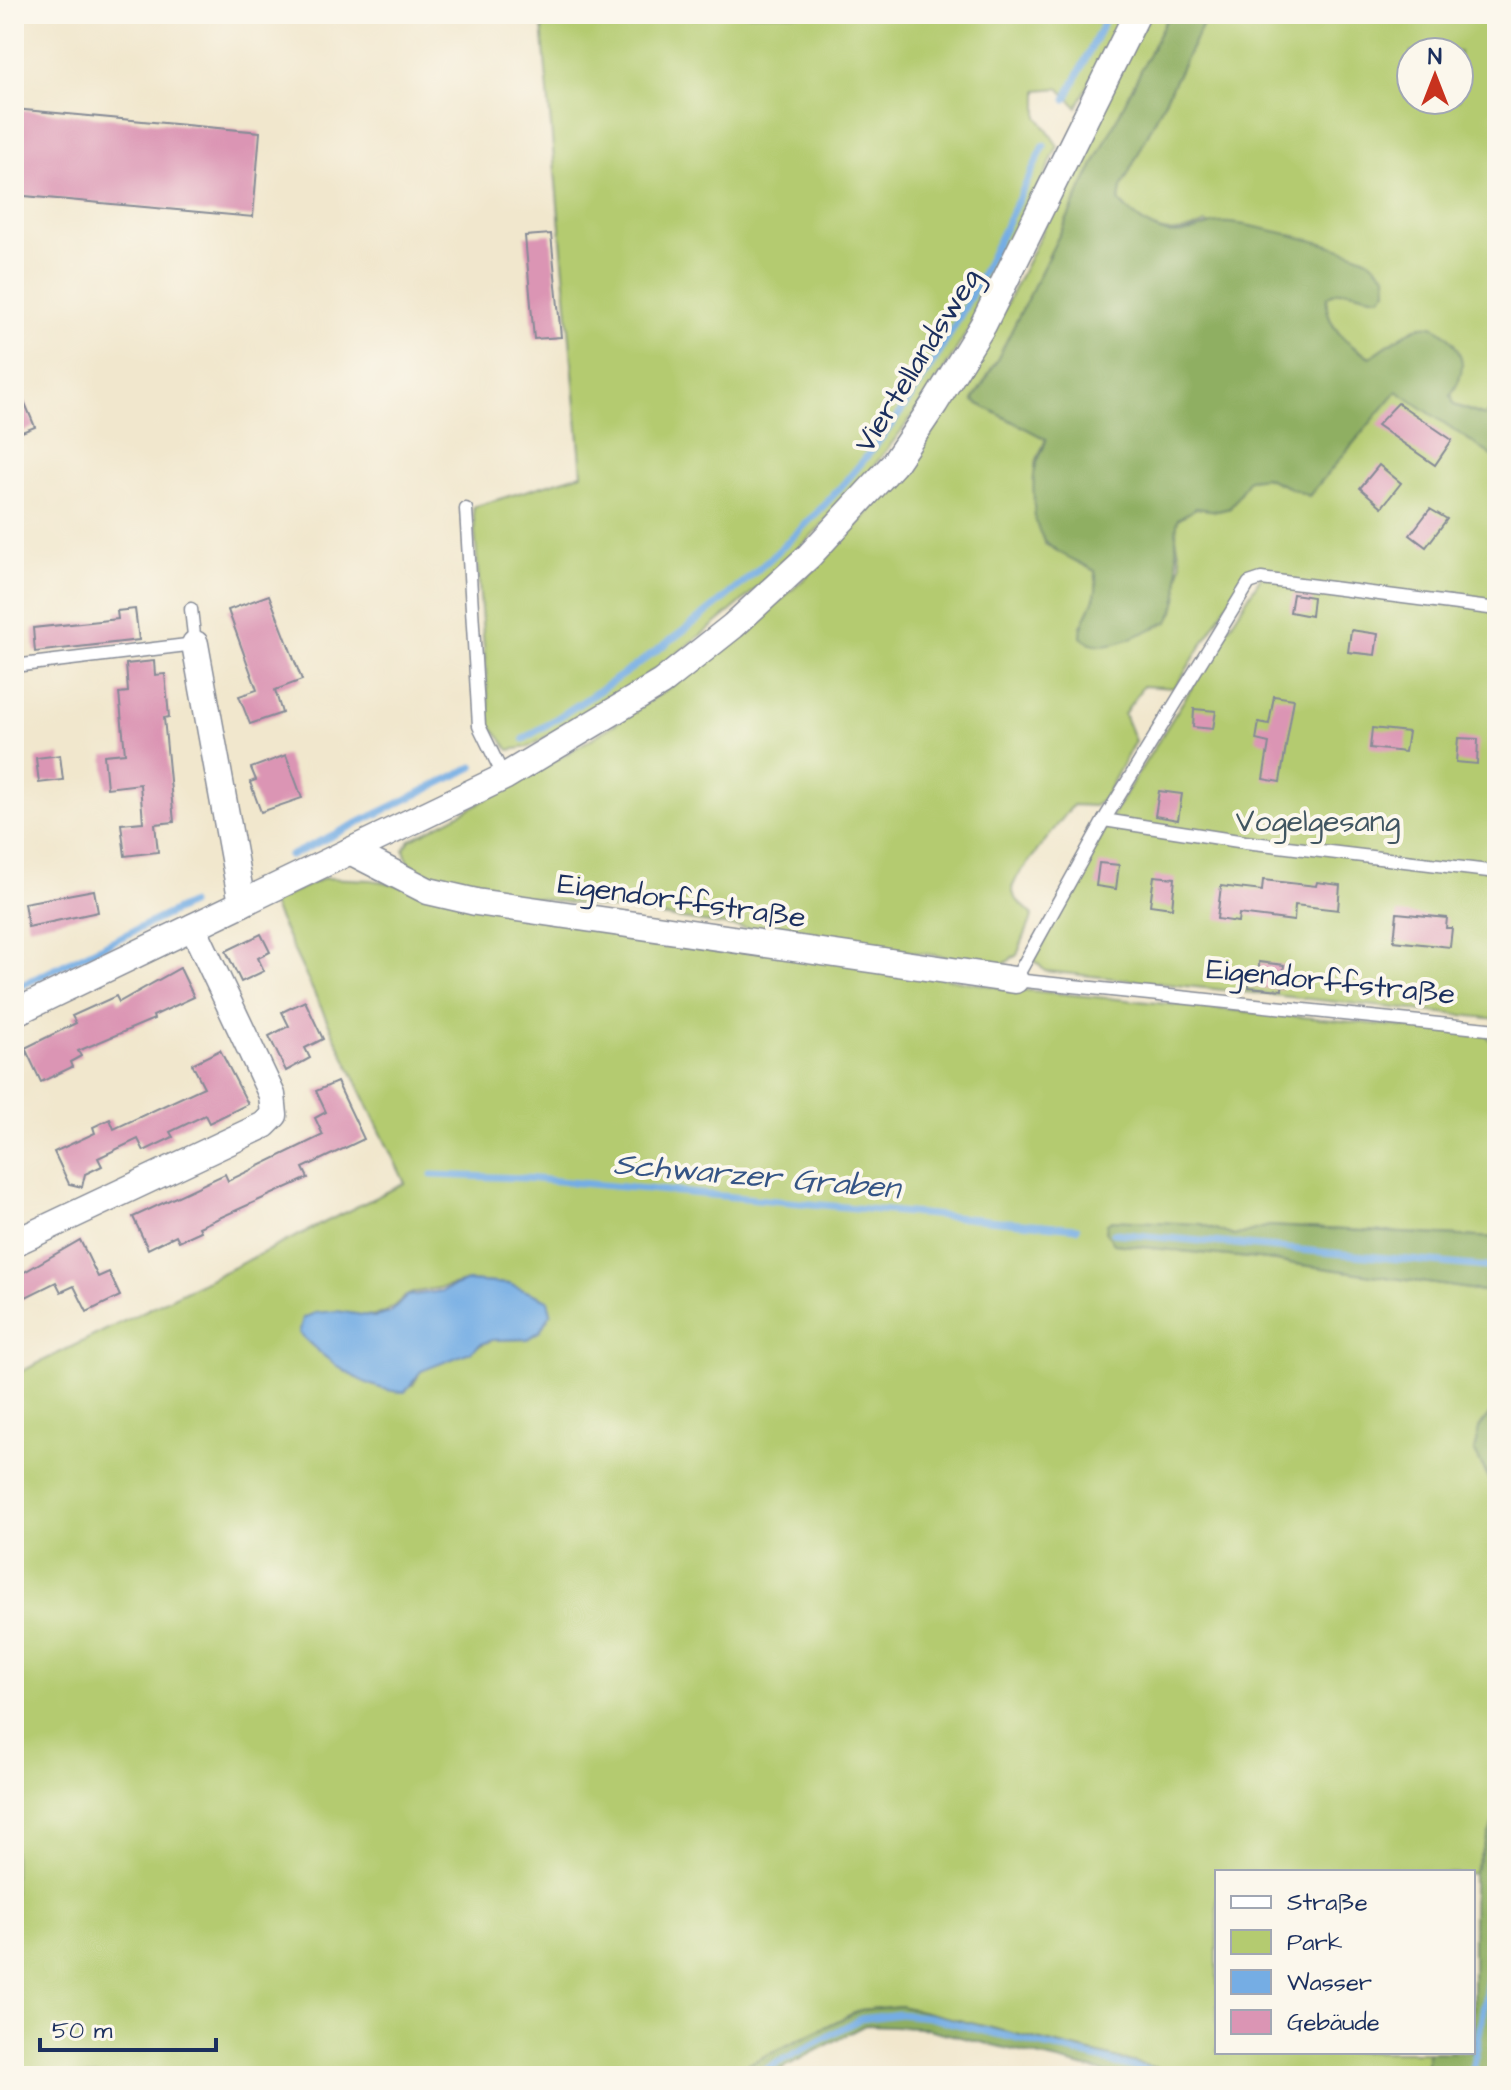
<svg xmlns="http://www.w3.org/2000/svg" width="1511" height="2090" viewBox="0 0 1511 2090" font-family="'Architects Daughter',sans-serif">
	<rect width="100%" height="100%" fill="#fbf7ec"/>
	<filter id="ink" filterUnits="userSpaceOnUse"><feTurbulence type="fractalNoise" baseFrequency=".0125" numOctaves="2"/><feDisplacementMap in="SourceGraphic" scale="16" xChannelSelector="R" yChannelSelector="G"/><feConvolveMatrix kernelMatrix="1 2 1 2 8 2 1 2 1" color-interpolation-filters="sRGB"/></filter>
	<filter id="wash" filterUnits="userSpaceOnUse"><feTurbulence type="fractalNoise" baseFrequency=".006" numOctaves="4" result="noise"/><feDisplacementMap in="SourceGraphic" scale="32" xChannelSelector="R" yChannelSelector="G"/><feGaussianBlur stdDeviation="1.8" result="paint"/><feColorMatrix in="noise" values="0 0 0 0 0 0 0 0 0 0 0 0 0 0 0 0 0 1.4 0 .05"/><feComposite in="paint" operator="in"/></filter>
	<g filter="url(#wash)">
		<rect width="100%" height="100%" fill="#f1e7cd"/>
		<!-- green -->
		<g fill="#b4cb70" stroke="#687d67" stroke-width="2" fill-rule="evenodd">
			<path d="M541 14H1124L1077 107 1059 88 1038 90V117L1058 146C1032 201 1008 257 979 310 909 440 804 557 687 646 638 684 582 714 529 747L509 750 490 724 473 507 582 474Z"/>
			<path d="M1148 14H1169L996 362 973 400 1046 439 1035 464 1045 544 1095 571C1100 593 1093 608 1081 626L1174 612 1181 563 1175 532 1178 519 1196 508 1218 511 1230 508 1249 479 1265 477 1309 496 1397 390 1497 459V1019L1045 971 1034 960 1114 812 1262 575 1248 571 1175 688 1143 686 1124 714 1135 741 1103 800 1094 806 1073 805 1017 877 1012 888 1015 898 1033 915 1017 955 1002 965 459 887C437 879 408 876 404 849L410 840C609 738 802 619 932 432 974 373 1005 307 1037 242 1074 166 1111 90 1148 14Z"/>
			<path d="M1208 14H1497V404L1485 416 1454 405 1451 395 1460 378 1421 325 1370 357C1347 345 1324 325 1327 297 1348 283 1359 297 1381 297L1206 223C1170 242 1145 230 1119 201L1121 188ZM1411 52H1459V100H1411Z"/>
			<path d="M324 878 371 880 1003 988 1487 1035 1497 1051V1238L1269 1226 1234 1236 1201 1224 1114 1244 1267 1260 1497 1293V1405L1484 1472 1497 1492V1814L1473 1874 1217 1872V2052H1428L1425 2076H1190L900 2006 860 2010 724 2076H14V1375L405 1183 271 903ZM467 1281 509 1284 548 1300 528 1339 492 1340 421 1371 413 1385H374L355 1374 358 1315C398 1319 391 1298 416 1292 435 1288 448 1288 467 1281Z"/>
		</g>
		<!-- forest -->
		<g fill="#8faf62" stroke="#556f60" stroke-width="2">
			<path d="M1169 14H1208L1121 188 1119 201C1135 219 1162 240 1188 232 1204 228 1212 221 1230 223 1260 226 1341 246 1368 259 1375 263 1380 270 1386 275L1387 290 1381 297C1359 297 1348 283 1327 297 1324 325 1347 345 1370 357 1385 348 1402 333 1419 327 1440 319 1461 347 1462 365 1462 376 1457 385 1451 395L1454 405 1485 416 1497 404V459L1397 391 1309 496 1265 477 1249 479 1230 508 1218 511 1196 508 1178 519C1170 551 1190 588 1168 622 1143 631 1103 658 1081 637 1081 611 1102 604 1095 571 1062 552 1036 550 1034 507 1034 494 1032 482 1035 469 1037 458 1044 451 1046 439L973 401 996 362Z"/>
			<polygon points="1112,1220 1201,1224 1234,1236 1269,1226 1497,1238 1497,1293 1267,1260 1114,1244 1106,1232 1107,1223"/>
			<polygon points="1497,1405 1497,1492 1474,1451 1479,1428"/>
			<polygon points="1497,1814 1497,2076 1425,2076 1428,2052 1473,2052 1473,1874"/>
			<polygon points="900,2006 1190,2076 1119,2076 919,2027 865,2025 768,2076 724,2076 860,2010"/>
		</g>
		<!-- water -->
		<path fill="#75ade4" stroke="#486ea1" stroke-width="2" d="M467 1281 509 1284 548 1300 551 1313 540 1331 528 1339 492 1340 481 1344 470 1352 421 1371 405 1392C366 1392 325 1360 299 1333L303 1318 315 1313 337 1311 375 1317 390 1313 407 1296 442 1291Z"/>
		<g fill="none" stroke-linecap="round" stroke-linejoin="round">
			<!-- stream -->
			<g stroke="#75ade4" stroke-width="7">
				<polyline points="1066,99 1108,14"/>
				<path d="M524 739C679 643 820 538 921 382 969 308 1005 226 1044 146"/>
				<polyline points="290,856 473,767"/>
				<polyline points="14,989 189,904"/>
				<polyline points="432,1175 525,1178 1077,1228"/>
				<polyline points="1114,1233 1497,1268"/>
				<polyline points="753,2076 860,2019 899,2014 928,2017 1170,2076"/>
				<polyline points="1472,2076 1497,1928"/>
			</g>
		</g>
		<g id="blocks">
			<!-- building -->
			<g fill="#db95b4">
				<polygon points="14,109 260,132 253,217 14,195"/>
				<polygon points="551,234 561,337 534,339 525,236"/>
				<polygon points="14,377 35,427 14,435"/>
				<polygon points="1398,403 1452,440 1435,465 1377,425"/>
				<polygon points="1379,465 1401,483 1382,507 1360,488"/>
				<polygon points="1430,509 1447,519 1426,547 1410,535"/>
				<polygon points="1293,594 1313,597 1311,616 1290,612"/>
				<polygon points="269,595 302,680 275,690 282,713 250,724 239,696 257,690 228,610"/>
				<polygon points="135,609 139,640 35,652 33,628 118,619 117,611"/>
				<polygon points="1351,630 1378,634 1375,655 1348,652"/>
				<polygon points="154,661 155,675 165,674 169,717 164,718 174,822 155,824 158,852 125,856 121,824 143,822 140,784 107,788 104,755 125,753 119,693 128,692 126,664"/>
				<polygon points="1274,696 1294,699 1280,782 1263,779 1269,743 1256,740 1259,722 1269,724"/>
				<polygon points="1194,709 1216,711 1213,729 1193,727"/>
				<polygon points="1372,728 1408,732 1405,752 1370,748"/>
				<polygon points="1458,738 1478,739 1477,764 1456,762"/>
				<polygon points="60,755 63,780 39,783 36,758"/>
				<polygon points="286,755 302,798 261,812 250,782 256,780 251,768"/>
				<polygon points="1159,791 1182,794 1178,820 1155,816"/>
				<polygon points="1099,863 1119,865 1116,889 1096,886"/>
				<polygon points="1154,876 1175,878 1172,908 1150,905"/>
				<polygon points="1263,880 1316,886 1317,882 1340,885 1338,910 1295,905 1294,921 1239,914 1238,922 1217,919 1221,886 1262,891"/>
				<polygon points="94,890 98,912 28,927 24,903"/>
				<polygon points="1397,913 1447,918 1446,928 1452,928 1450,947 1394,941"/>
				<polygon points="261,934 270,952 258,958 264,971 241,982 226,951"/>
				<polygon points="1259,962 1284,965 1282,990 1249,987 1251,969 1259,970"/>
				<polygon points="180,968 194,997 153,1016 154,1019 78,1051 81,1056 70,1062 72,1067 41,1082 25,1048 76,1023 72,1016 116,996 119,1002"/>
				<polygon points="305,1001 323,1039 305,1048 310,1058 286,1071 269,1036 289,1026 282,1012"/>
				<polygon points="220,1050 248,1104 209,1123 205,1115 170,1132 173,1137 144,1151 138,1139 98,1158 102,1166 85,1174 82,1187 69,1184 54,1152 95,1133 93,1127 110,1119 114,1129 204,1087 192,1064"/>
				<polygon points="337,1082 364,1139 303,1168 308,1178 199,1227 201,1231 179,1241 176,1235 148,1249 133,1217 225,1174 228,1181 323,1135 315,1118 326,1112 316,1091"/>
				<polygon points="80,1240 98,1277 109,1272 120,1296 87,1312 74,1286 61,1292 56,1282 14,1303 14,1278"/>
			</g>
		</g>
	</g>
	<g filter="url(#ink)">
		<use href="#blocks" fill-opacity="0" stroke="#868b96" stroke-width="2"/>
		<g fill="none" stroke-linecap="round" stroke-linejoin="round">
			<!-- service casing -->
			<g stroke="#868b96" stroke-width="15">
				<g id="service">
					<polyline points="466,509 479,726 504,777"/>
					<polyline points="1497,609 1261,579 1249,583 1104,820 1015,980 1497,1030"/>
					<polyline points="14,666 195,644 191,609"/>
					<polyline points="1104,820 1245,842 1497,872"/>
				</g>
			</g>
			<!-- minor casing -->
			<g stroke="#868b96" stroke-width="29">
				<g id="minor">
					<polyline points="195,644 242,903"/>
					<polyline points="350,851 428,891 476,902 1015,980"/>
					<polyline points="14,1013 504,777 661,683 733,626 809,556 893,465 935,403 983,325 1137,14"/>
					<polyline points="14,1243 264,1125 274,1115 272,1095 193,927"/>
				</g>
			</g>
			<!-- service -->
			<use href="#service" stroke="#fff" stroke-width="12"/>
			<!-- minor -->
			<use href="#minor" stroke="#fff" stroke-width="26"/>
		</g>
	</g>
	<g text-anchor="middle" stroke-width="8" stroke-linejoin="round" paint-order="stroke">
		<!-- street labels -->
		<g font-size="30" fill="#1b2f5e" stroke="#fbf7ec">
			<text transform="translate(917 360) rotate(-58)" y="10">Viertellandsweg</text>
			<text transform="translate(682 900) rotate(8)" y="10">Eigendorffstraße</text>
			<text transform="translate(1331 981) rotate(6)" y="10">Eigendorffstraße</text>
		</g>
		<!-- park labels -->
		<g font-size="30" fill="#415662" stroke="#fbf7ec">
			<text x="1318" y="831">Vogelgesang</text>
		</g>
		<!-- water labels -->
		<g font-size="32" font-style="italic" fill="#365586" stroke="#fbf7ec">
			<text transform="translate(757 1175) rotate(5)" y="11">Schwarzer Graben</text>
		</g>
	</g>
	<!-- margin -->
	<rect width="1511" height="2090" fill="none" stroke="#fbf7ec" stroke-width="48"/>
	<!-- legend -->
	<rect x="1215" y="1870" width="260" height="184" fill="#fbf7ec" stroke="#a1a7b3" stroke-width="2"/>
	<rect x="1231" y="1896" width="40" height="12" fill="#ffffff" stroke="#a1a7b3" stroke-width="2"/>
	<text x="1287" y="1910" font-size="24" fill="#1b2f5e">Straße</text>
	<rect x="1231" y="1930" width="40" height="24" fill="#b4cb70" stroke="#a1a7b3" stroke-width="2"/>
	<text x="1287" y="1950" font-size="24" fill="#1b2f5e">Park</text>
	<rect x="1231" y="1970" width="40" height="24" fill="#75ade4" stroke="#a1a7b3" stroke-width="2"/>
	<text x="1287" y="1990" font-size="24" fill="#1b2f5e">Wasser</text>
	<rect x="1231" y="2010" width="40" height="24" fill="#db95b4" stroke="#a1a7b3" stroke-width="2"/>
	<text x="1287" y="2030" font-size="24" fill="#1b2f5e">Gebäude</text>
	<!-- north arrow -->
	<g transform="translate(1435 76)"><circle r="38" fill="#fbf7ec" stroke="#a1a7b3" stroke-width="2"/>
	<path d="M0-6L14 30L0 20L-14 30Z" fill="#c8321e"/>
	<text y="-12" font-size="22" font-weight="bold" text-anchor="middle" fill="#1b2f5e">N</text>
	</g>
	<!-- scale -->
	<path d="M40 2038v12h176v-12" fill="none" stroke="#1b2f5e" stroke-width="4"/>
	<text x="52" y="2038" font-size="24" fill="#1b2f5e" stroke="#fbf7ec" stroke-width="6" paint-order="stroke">50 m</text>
</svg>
